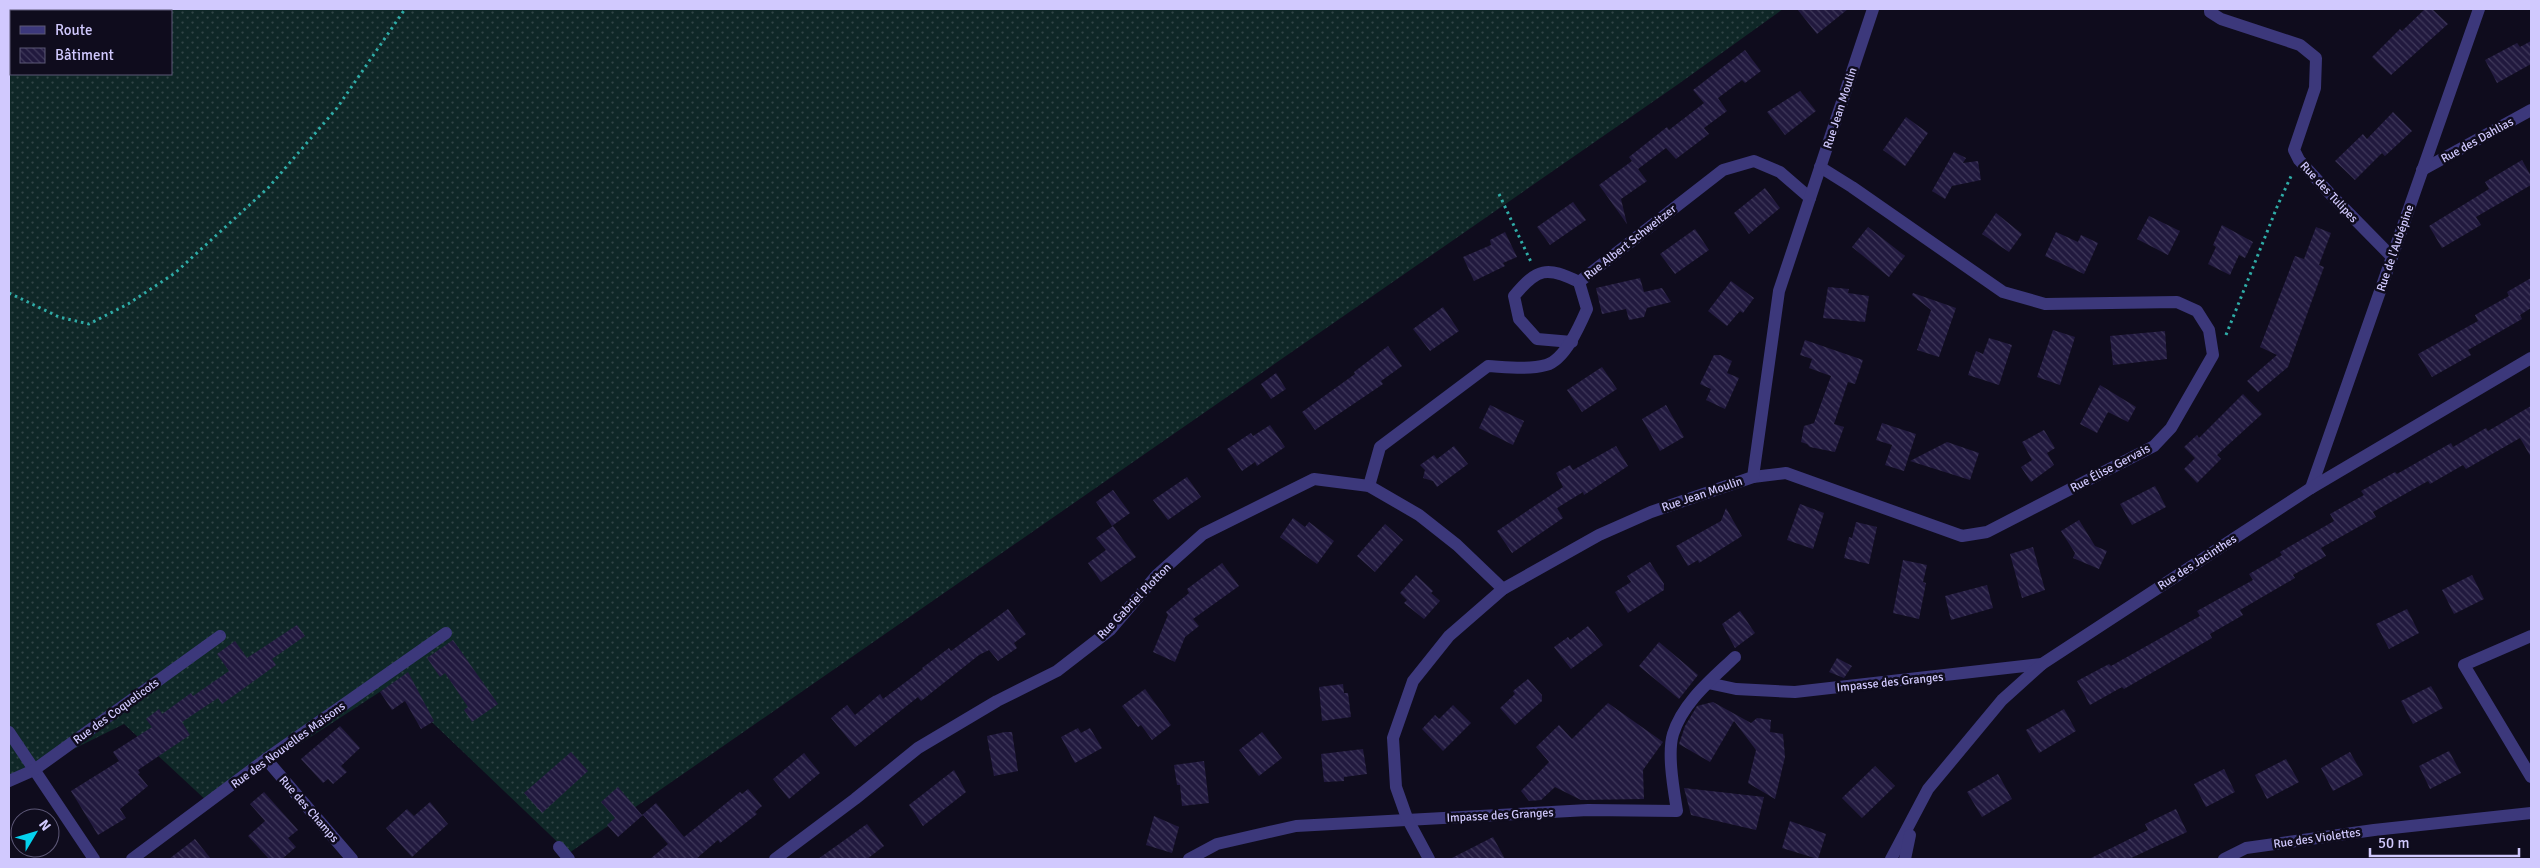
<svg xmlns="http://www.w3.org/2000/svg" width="2540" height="868" viewBox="0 0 2540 868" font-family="Signika,sans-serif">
	<defs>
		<pattern id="grass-dots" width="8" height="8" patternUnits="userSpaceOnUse" patternTransform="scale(1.25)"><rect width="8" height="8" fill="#0f2727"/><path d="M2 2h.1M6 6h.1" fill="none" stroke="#314547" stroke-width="1.8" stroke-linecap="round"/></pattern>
		<pattern id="building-back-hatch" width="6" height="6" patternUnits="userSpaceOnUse" patternTransform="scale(1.25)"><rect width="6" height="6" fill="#21193e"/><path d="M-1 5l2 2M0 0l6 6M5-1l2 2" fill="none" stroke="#40395b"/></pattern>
	</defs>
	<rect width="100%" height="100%" fill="#0f0c1d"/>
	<!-- grass -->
	<path fill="url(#grass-dots)" fill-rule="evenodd" d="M9 9H1783L1677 85 569 853 392 684 209 803 124 724 9 781ZM11 11H171V74H11Z"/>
	<!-- building -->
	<g fill="url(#building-back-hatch)">
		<polygon points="1797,9 1848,9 1817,34"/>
		<polygon points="2425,9 2432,9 2448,24 2391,75 2372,57 2400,29 2402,31"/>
		<polygon points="2531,41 2531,64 2497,83 2485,60 2517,43 2520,47"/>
		<polygon points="1745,50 1761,71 1745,83 1742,80 1718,98 1727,111 1704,128 1709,134 1676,159 1666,148 1638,169 1629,157 1667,127 1669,130 1704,103 1693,90"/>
		<polygon points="1800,91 1816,111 1785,135 1767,112"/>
		<polygon points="2393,112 2412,131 2385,156 2382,153 2355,180 2335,161 2363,134 2367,139"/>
		<polygon points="1906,117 1928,133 1905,166 1883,150"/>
		<polygon points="1954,152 1966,158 1963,163 1978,161 1981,180 1952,186 1945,199 1932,191"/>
		<polygon points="2522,160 2531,176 2531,185 2476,217 2481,225 2442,248 2429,226 2489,189 2485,182"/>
		<polygon points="1632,161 1647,181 1621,199 1627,224 1599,185"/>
		<polygon points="1765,188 1780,208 1749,234 1734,213"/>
		<polygon points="1573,202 1586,220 1550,245 1537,227"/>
		<polygon points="1996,213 2022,234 2009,252 1982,234"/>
		<polygon points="2149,216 2180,231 2168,255 2137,239"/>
		<polygon points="2222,225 2253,242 2245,258 2239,255 2230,275 2208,264 2216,247 2213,245"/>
		<polygon points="1868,227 1905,256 1889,277 1852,247"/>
		<polygon points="2316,227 2331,233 2319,265 2324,267 2288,367 2258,392 2247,381 2277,355 2260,347 2295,256 2304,259"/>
		<polygon points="1695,229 1709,250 1675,274 1660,254"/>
		<polygon points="1505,232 1517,257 1503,263 1505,266 1474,281 1463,257 1491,245 1490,240"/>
		<polygon points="2056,232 2078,242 2081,235 2098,243 2084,274 2045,256"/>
		<polygon points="1640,278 1644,292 1662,288 1671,302 1647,308 1644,317 1629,320 1626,309 1602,314 1596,288"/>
		<polygon points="2531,278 2531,308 2520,315 2522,319 2468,350 2471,355 2432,377 2418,354 2478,321 2475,315 2509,296 2507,292"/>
		<polygon points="1731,281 1754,298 1743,313 1740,311 1727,326 1708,311"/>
		<polygon points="1828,287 1849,289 1848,293 1869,296 1865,322 1823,318"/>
		<polygon points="1913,293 1956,308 1939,357 1917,350 1931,310 1912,295"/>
		<polygon points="1443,307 1459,331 1430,351 1413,329"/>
		<polygon points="2053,330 2075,337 2060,385 2037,377"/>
		<polygon points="2165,331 2167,359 2113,365 2110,336"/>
		<polygon points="1989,338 2012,345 1999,385 1968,375 1976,351 1983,354"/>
		<polygon points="1805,340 1863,360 1855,384 1848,382 1834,424 1844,427 1835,452 1810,447 1807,444 1801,442 1804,426 1814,423 1831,376 1809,368 1812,359 1800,355"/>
		<polygon points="1388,346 1402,366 1381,381 1383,384 1315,430 1302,412 1355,374 1354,372"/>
		<polygon points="1714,355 1720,355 1732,361 1727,373 1739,378 1725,409 1706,400 1711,389 1700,384"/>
		<polygon points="1602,367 1617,389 1582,412 1567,390"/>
		<polygon points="1276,373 1286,389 1271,399 1261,384"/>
		<polygon points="2100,385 2136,407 2128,422 2108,412 2097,433 2080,424"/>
		<polygon points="2243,394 2262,414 2217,455 2221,459 2197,483 2184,469 2195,458 2184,447 2197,435 2199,438"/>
		<polygon points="1490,405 1524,421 1513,445 1479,428"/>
		<polygon points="1666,405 1684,437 1660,451 1642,419"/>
		<polygon points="2531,406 2531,457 2520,438 2466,469 2463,465 2430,484 2428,481 2373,512 2376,517 2321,548 2326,556 2293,575 2295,578 2240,610 2243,615 2210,634 2212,638 2124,689 2122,687 2090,705 2077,681 2109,664 2111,666 2200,616 2197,611 2253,580 2249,574 2282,555 2280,552 2334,521 2330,514 2364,495 2361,491 2395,472 2397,474 2451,443 2453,447 2486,428 2488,431"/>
		<polygon points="1882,423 1916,434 1904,471 1885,465 1892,445 1876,440"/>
		<polygon points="1270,425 1285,447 1257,466 1255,462 1242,471 1227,449 1251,433 1253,436"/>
		<polygon points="2044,430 2055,448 2047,453 2054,465 2031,482 2021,467 2032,460 2022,442"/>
		<polygon points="1947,442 1979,453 1970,480 1910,461"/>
		<polygon points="1454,446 1468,464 1437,487 1433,481 1423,478 1425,470 1420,465 1434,455 1437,459"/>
		<polygon points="1616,446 1628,466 1584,495 1583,492 1557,508 1563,518 1512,553 1497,531 1563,487 1556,473 1570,465 1573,470"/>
		<polygon points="1187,477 1201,497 1168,520 1153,500"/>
		<polygon points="2155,486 2166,507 2132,525 2120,504"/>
		<polygon points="1113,490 1130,513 1112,526 1096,502"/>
		<polygon points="1800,504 1824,513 1813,549 1787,540"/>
		<polygon points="1726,508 1742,536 1699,563 1698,560 1688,566 1676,546 1721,521"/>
		<polygon points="1293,518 1305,527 1309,522 1334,541 1317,564 1280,537"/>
		<polygon points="2079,520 2095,546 2107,551 2099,569 2073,558 2075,553 2061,531"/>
		<polygon points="1856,522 1877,527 1869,564 1844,558 1849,537 1852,538"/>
		<polygon points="1385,524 1403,540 1375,572 1357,556"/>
		<polygon points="1113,526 1136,557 1101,582 1088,563 1106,550 1096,538"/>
		<polygon points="2033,547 2045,590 2022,598 2010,554"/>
		<polygon points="1903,560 1927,565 1923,582 1926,583 1919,619 1893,613"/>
		<polygon points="1650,562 1664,584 1664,590 1628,613 1615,592 1631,582 1627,576"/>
		<polygon points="1222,563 1239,586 1193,619 1199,626 1185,637 1175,662 1153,652 1168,615 1166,612 1189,593 1187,589"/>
		<polygon points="1416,575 1433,591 1431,593 1440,601 1424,619 1404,603 1407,600 1400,593"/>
		<polygon points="2472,575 2484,599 2454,614 2442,590"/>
		<polygon points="1987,585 1993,608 1951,620 1945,596"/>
		<polygon points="1008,609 1026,634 1014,643 1017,648 998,661 989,650 979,655 921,701 918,697 855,747 831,718 847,705 855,715 880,694 883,699 923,669 922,668 949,648 951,651"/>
		<polygon points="2407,609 2419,633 2389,649 2376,624"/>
		<polygon points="1740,611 1755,633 1735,648 1722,624"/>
		<polygon points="297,625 305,636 272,659 276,665 222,704 218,698 182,722 190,735 138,770 140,773 138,774 148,786 120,809 126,818 98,835 71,791 119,761 113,752 152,727 146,719 159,709 162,714 191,693 193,696 229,671 217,654 228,646 235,641 247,658"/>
		<polygon points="1588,626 1603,645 1571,669 1554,647 1568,637 1570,640"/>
		<polygon points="453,640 498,704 472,722 464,710 468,707 445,673 440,677 427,658"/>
		<polygon points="1659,642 1698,675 1679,699 1639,666"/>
		<polygon points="1837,658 1852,666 1844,678 1829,672"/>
		<polygon points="408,672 434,721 421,729 405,701 392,710 380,692"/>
		<polygon points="1528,679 1542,695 1542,701 1515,725 1500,708 1515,694 1513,691"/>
		<polygon points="1343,684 1344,693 1348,693 1351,717 1322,721 1319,687"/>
		<polygon points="2431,686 2443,708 2413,724 2401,701"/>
		<polygon points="1145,689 1171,725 1152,740 1141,725 1138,727 1122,706"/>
		<polygon points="1713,702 1751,723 1757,718 1771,720 1770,732 1783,734 1785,757 1775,799 1748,783 1756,750 1734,721 1710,762 1679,744 1685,726 1697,706"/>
		<polygon points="1608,703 1663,742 1643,770 1644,799 1581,800 1555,787 1541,800 1529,801 1521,791 1549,762 1536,747 1559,725 1572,739"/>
		<polygon points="1453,705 1471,723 1443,751 1422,729 1435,715 1439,719"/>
		<polygon points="2064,709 2076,731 2039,753 2026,730"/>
		<polygon points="340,726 360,748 341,766 347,772 333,784 328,779 323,783 301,759"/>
		<polygon points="1078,728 1081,733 1090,728 1102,748 1075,763 1061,737"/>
		<polygon points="1005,732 1012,732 1018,771 994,776 987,736"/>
		<polygon points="1262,732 1282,758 1259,776 1239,750"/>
		<polygon points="1363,749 1367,774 1344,777 1344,781 1324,782 1321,754"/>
		<polygon points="2449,751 2461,773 2430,789 2419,766"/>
		<polygon points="571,752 588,771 542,813 524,793"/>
		<polygon points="2350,752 2363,775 2333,791 2321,768"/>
		<polygon points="804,753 820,773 789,799 773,779"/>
		<polygon points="2286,759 2299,782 2267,799 2255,775"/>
		<polygon points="1204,761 1209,803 1182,806 1180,785 1177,785 1174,765"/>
		<polygon points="1875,766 1895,786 1862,818 1842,798"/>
		<polygon points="2224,769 2235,792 2206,807 2194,784"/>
		<polygon points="954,770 966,792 923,826 909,805"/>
		<polygon points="1998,774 2012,799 1982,817 1967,792"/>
		<polygon points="618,787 642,815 656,803 684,837 740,792 742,794 748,789 762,806 755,812 757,814 720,843 718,840 696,859 650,859 668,844 643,815 618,837 607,825 615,818 601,802"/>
		<polygon points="1684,788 1764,797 1756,830 1691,815"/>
		<polygon points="264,792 298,830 288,838 296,847 282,859 269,859 248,836 265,821 250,804"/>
		<polygon points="430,802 448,824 412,857 386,828 407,809 414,816"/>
		<polygon points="2176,809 2187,832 2129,859 2089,859 2148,830 2145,824"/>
		<polygon points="1154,816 1179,827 1172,853 1146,845"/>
		<polygon points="1790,821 1826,834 1818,859 1782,848"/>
		<polygon points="867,824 884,846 867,859 818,859"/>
		<polygon points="1493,837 1505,859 1450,859"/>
		<polygon points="195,839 211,859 169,859"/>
	</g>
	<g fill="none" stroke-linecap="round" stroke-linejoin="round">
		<!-- path -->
		<g stroke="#2faca7" stroke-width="3" stroke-dasharray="2.5 4" stroke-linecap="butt">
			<polyline points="1499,194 1531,262"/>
			<polyline points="9,293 59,317 89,324 128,304 175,273 268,188 337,108 405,9"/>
			<polyline points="2226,335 2277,207 2292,174"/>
		</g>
		<!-- minor -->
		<g stroke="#3c387b" stroke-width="12">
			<polyline points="2210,9 2210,12 2221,19 2300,45 2316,58 2315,88 2294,150 2299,160 2334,198 2392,257"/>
			<polyline points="2422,170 2531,110"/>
			<path d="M1572 342 1537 339 1519 319 1514 296C1537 268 1547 266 1579 282"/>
			<polyline points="1753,477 1786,473 1962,536 1987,532 2154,446 2171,428 2213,355 2209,330 2197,311 2177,302 2045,304 2003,292 1852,187 1820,167"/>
			<path d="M1369 486 1380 447 1488 366C1506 367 1528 370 1546 365 1565 360 1580 325 1587 309L1579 282 1723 170 1754 161 1780 172 1810 198"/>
			<polyline points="2311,488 2479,9"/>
			<polyline points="2531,636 2464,665 2531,777"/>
			<polyline points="1708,683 1736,689 1795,692 2042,664"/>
			<polyline points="9,732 94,859"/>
			<polyline points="266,759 352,859"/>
			<polyline points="9,781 34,770 220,636"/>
			<polyline points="559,847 569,859"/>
			<polyline points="132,859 266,759 446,633"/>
			<polyline points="775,859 855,799 918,748 997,701 1057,671 1110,630 1157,575 1203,534 1314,479 1369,486 1419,515 1457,545 1503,589"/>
			<path d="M1189 859 1217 844 1296 826 1588 810 1677 811C1674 791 1667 754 1673 734 1683 702 1712 679 1735 657"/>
			<polyline points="1429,859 1407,818 1396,787 1393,738 1413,681 1449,636 1503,589 1599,535 1651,512 1753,477 1779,291 1873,9"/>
			<polyline points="1891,859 1928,789 2002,700 2042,664 2311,488 2531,358"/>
			<polyline points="1905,859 1910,835"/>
			<polyline points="2224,859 2246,848 2374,830 2531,813"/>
		</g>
	</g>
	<g text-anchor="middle" stroke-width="5" stroke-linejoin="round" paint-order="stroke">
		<!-- street labels -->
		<g font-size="12" fill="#d1c9fe" stroke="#0f0c1d">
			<text transform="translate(1840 108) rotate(-72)" y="4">Rue Jean Moulin</text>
			<text transform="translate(2477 140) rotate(-29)" y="4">Rue des Dahlias</text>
			<text transform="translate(2329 192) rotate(47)" y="4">Rue des Tulipes</text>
			<text transform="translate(1630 242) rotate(-38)" y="4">Rue Albert Schweitzer</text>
			<text transform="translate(2395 248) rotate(-71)" y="4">Rue de l'Aubépine</text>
			<text transform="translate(2110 468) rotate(-28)" y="4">Rue Élise Gervais</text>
			<text transform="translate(1702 494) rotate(-19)" y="4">Rue Jean Moulin</text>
			<text transform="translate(2197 562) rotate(-33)" y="4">Rue des Jacinthes</text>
			<text transform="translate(1134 601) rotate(-46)" y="4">Rue Gabriel Plotton</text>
			<text transform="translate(1890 682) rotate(-6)" y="4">Impasse des Granges</text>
			<text transform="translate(116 711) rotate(-36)" y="4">Rue des Coquelicots</text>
			<text transform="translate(288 745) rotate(-36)" y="4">Rue des Nouvelles Maisons</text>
			<text transform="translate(309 809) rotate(49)" y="4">Rue des Champs</text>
			<text transform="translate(1500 815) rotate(-3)" y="4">Impasse des Granges</text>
			<text transform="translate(2317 838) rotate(-8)" y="4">Rue des Violettes</text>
		</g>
	</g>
	<!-- border -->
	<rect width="2540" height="868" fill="none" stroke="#d1c9fe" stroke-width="20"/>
	<!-- legend -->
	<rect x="10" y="10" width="162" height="65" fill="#0f0c1d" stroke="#5d5877"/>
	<rect x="20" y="26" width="25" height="8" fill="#3c387b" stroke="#5d5877"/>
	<text x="55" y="35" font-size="15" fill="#d1c9fe">Route</text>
	<rect x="20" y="48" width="25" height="15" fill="url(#building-back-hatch)" stroke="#5d5877"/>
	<text x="55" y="60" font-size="15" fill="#d1c9fe">Bâtiment</text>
	<!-- north arrow -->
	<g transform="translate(35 833) rotate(52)"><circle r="24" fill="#0f0c1d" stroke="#5d5877"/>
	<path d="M0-4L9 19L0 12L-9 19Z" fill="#05d2ee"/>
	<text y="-8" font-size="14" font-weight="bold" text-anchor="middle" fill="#d1c9fe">N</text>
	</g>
	<!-- scale -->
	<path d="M2370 848v8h149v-8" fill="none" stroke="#d1c9fe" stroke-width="2.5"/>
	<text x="2378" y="848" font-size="15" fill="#d1c9fe" stroke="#0f0c1d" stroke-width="4" paint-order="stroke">50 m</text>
</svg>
